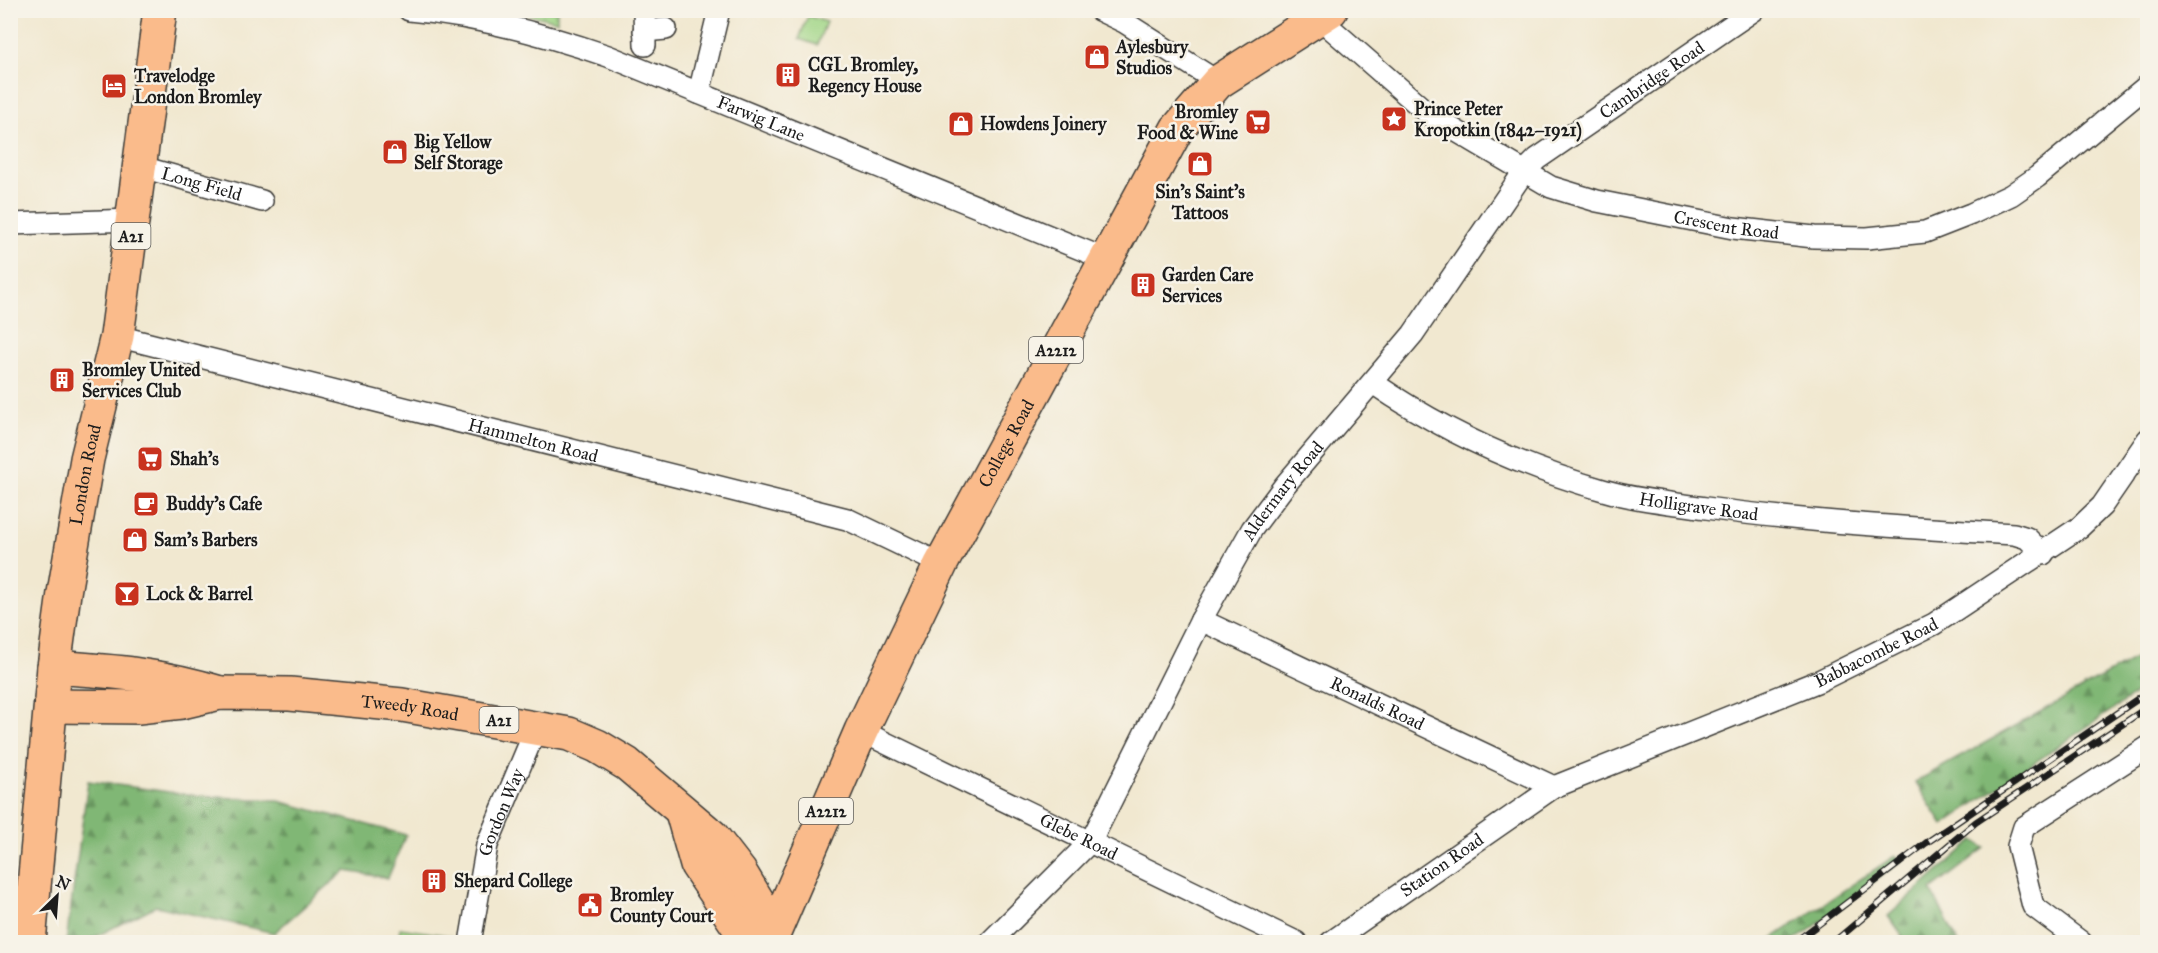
<svg xmlns="http://www.w3.org/2000/svg" width="2158" height="953" viewBox="0 0 2158 953" font-family="'IM FELL Great Primer',serif">
	<defs>
		<pattern id="grass-dots" width="8" height="8" patternUnits="userSpaceOnUse" patternTransform="scale(1.5)"><rect width="8" height="8" fill="#a1d687"/><path d="M2 2h.1M6 6h.1" fill="none" stroke="#8ab774" stroke-width="1.8" stroke-linecap="round"/></pattern>
		<pattern id="forest-firs" width="22" height="20" patternUnits="userSpaceOnUse" patternTransform="scale(1.5)"><rect width="22" height="20" fill="#80b774"/><path d="M5 1l3.5 6h-7zM16 11l3.5 6h-7z" fill="#68945e"/></pattern>
		<pattern id="park-tufts" width="24" height="20" patternUnits="userSpaceOnUse" patternTransform="scale(1.5)"><rect width="24" height="20" fill="#a1d687"/><path d="M3 7l-1-3M5 7V3M7 7l1-3M15 17l-1-3M17 17v-4M19 17l1-3" fill="none" stroke="#8ab774"/></pattern>
	</defs>
	<rect width="100%" height="100%" fill="#f7f3e8"/>
	<filter id="ink" filterUnits="userSpaceOnUse"><feTurbulence type="fractalNoise" baseFrequency=".0167" numOctaves="2"/><feDisplacementMap in="SourceGraphic" scale="12" xChannelSelector="R" yChannelSelector="G"/><feConvolveMatrix kernelMatrix="1 2 1 2 8 2 1 2 1" color-interpolation-filters="sRGB"/></filter>
	<filter id="wash" filterUnits="userSpaceOnUse"><feTurbulence type="fractalNoise" baseFrequency=".008" numOctaves="4" result="noise"/><feDisplacementMap in="SourceGraphic" scale="24" xChannelSelector="R" yChannelSelector="G"/><feGaussianBlur stdDeviation="1.35" result="paint"/><feColorMatrix in="noise" values="0 0 0 0 0 0 0 0 0 0 0 0 0 0 0 0 0 1.4 0 .05"/><feComposite in="paint" operator="in"/></filter>
	<g filter="url(#wash)">
		<rect width="100%" height="100%" fill="#f1e8d0"/>
		<!-- grass -->
		<polygon fill="url(#grass-dots)" stroke="#5e7952" stroke-width="1.5" points="512,11 557,11 557,21"/>
		<!-- forest -->
		<g fill="url(#forest-firs)" stroke="#4e6a48" stroke-width="1.5">
			<polygon points="2147,652 2147,686 1943,825 1915,782"/>
			<polygon points="88,781 199,796 275,800 406,835 388,878 345,871 274,933 156,906 85,942 66,942"/>
			<polygon points="1974,840 1985,848 1931,890 1958,942 1891,942 1903,937 1888,916"/>
			<polygon points="1895,856 1901,861 1807,932 1792,942 1767,942"/>
		</g>
		<!-- park -->
		<polygon fill="url(#park-tufts)" stroke="#5e7952" stroke-width="1.5" points="400,928 450,936 450,941 460,942 398,942"/>
		<!-- garden -->
		<polygon fill="#a1d687" stroke="#5e7952" stroke-width="1.5" points="808,16 826,22 817,45 799,39"/>
	</g>
	<g filter="url(#ink)">
		<g fill="none" stroke-linecap="round" stroke-linejoin="round">
			<!-- minor casing -->
			<g stroke="#3c3b37" stroke-width="24">
				<g id="minor">
					<path id="s1" d="M409 10C477 16 544 34 608 56L1105 259"/>
					<polyline points="644,10 645,45"/>
					<polyline points="1099,10 1124,22 1218,82"/>
					<path id="s2" d="M1319 18 1431 116 1551 187 1597 201 1733 228 1814 237 1867 238 1925 232 1971 214 2011 195 2037 177 2148 85"/>
					<polyline points="644,31 666,29"/>
					<polyline points="699,93 719,10"/>
					<path id="s3" d="M142 167 262 201"/>
					<polyline points="10,224 134,220"/>
					<path id="s4" d="M117 336 847 519 941 564"/>
					<path id="s5" d="M1373 383C1443 431 1522 467 1603 490 1636 500 1672 503 1706 508 1808 522 1911 528 2014 534L2027 538 2043 554"/>
					<path id="s6" d="M1201 620 1554 787"/>
					<path id="s7" d="M861 731 1296 942"/>
					<path id="s8" d="M471 937 487 845 537 726"/>
					<path id="s9" d="M990 942 1091 841 1201 620 1252 529 1285 485 1413 334 1523 173 1537 159 1754 10"/>
					<path id="s10" d="M1331 942 1554 787 1819 681 1934 624 2080 527 2102 506 2148 439"/>
					<polyline points="2081,942 2033,906 2018,846 2024,827 2148,747"/>
				</g>
			</g>
			<!-- primary casing -->
			<g stroke="#3c3b37" stroke-width="36">
				<g id="primary">
					<path d="M54 667C112 671 164 675 220 693"/>
					<path id="s11" d="M52 706 138 707 182 702 220 693 290 694 402 705 569 734 597 746 627 764 712 836 740 872 766 915 767 942"/>
					<polyline points="682,812 697,865 742,932 760,942"/>
					<path id="s12" d="M29 942 54 667 64 593 87 459 117 336 160 10"/>
					<path id="s13" d="M770 942 861 731 941 564 1177 129 1218 82 1331 10"/>
				</g>
			</g>
			<!-- minor -->
			<use href="#minor" stroke="#fff" stroke-width="21"/>
			<!-- primary -->
			<use href="#primary" stroke="#fabb8b" stroke-width="33"/>
			<!-- rail casing -->
			<g stroke="#1c1c1c" stroke-width="7">
				<g id="rail">
					<polyline points="1795,942 1926,843 2148,692"/>
					<polyline points="1834,942 1976,822 2148,707"/>
				</g>
			</g>
			<!-- rail -->
			<use href="#rail" stroke="#f7f3e8" stroke-width="4.5" stroke-dasharray="14" stroke-linecap="butt"/>
		</g>
	</g>
	<!-- icons -->
	<defs>
		<g id="shop-square" transform="scale(1.35)"><rect x="-9" y="-9" width="18" height="18" rx="4" fill="#c8321e" stroke="#f7f3e8"/><path d="M-5-2.5h2.3a2.7 3.5 0 0 1 5.4 0H5L5.5 6h-11ZM-1.5-2.5h3a1.5 2.3 0 0 0-3 0Z" fill="#fff"/></g>
		<g id="building-square" transform="scale(1.35)"><rect x="-9" y="-9" width="18" height="18" rx="4" fill="#c8321e" stroke="#f7f3e8"/><path d="M-4-6H4V6H1V3H-1V6H-4ZM-2.5-4.3h1.7v1.8h-1.7ZM.8-4.3h1.7v1.8H.8ZM-2.5-1h1.7V.8h-1.7ZM.8-1h1.7V.8H.8Z" fill="#fff"/></g>
		<g id="hotel-square" transform="scale(1.35)"><rect x="-9" y="-9" width="18" height="18" rx="4" fill="#c8321e" stroke="#f7f3e8"/><path d="M-6-4.5h1.5V1H6V5H4.5V3h-9V5H-6ZM-4 0a1.8 1.8 0 1 1 3.6 0ZM.5 0V-2.5h3Q6-2.5 6 0Z" fill="#fff"/></g>
		<g id="sight-square" transform="scale(1.35)"><rect x="-9" y="-9" width="18" height="18" rx="4" fill="#c8321e" stroke="#f7f3e8"/><path d="M0-6L1.8-2.2L6-1.7L2.9 1.2L3.7 5.4L0 3.3L-3.7 5.4L-2.9 1.2L-6-1.7L-1.8-2.2Z" fill="#fff"/></g>
		<g id="supermarket-square" transform="scale(1.35)"><rect x="-9" y="-9" width="18" height="18" rx="4" fill="#c8321e" stroke="#f7f3e8"/><path d="M-6-5.5h2.5l.6 2H6L4.5 2H-2.5L-4.4-4H-6ZM-1.5 3.2a1.3 1.3 0 1 0 .1 0ZM3 3.2a1.3 1.3 0 1 0 .1 0Z" fill="#fff"/></g>
		<g id="cafe-square" transform="scale(1.35)"><rect x="-9" y="-9" width="18" height="18" rx="4" fill="#c8321e" stroke="#f7f3e8"/><path d="M-5.5-4.5H6V0H3Q3 3.5 0 3.5H-2.5Q-5.5 3.5-5.5 0ZM3-3.2v2h1.7v-2ZM-6 4.5H4V6H-6Z" fill="#fff"/></g>
		<g id="bar-square" transform="scale(1.35)"><rect x="-9" y="-9" width="18" height="18" rx="4" fill="#c8321e" stroke="#f7f3e8"/><path d="M-6-5H6L.8 .8V4.5H3.5V6h-7V4.5H-.8V.8Z" fill="#fff"/></g>
		<g id="civic-square" transform="scale(1.35)"><rect x="-9" y="-9" width="18" height="18" rx="4" fill="#c8321e" stroke="#f7f3e8"/><path d="M-.6-6.5H3V-4.5H.6V-3L4-1V1h2V6H-6V1h2V-1L-.6-3ZM-1.2 2.5V6h2.4V2.5Z" fill="#fff"/></g>
	</defs>
	<g fill-rule="evenodd">
		<use href="#shop-square" x="1097" y="57"/>
		<use href="#building-square" x="788" y="75"/>
		<use href="#hotel-square" x="114" y="86"/>
		<use href="#sight-square" x="1394" y="119"/>
		<use href="#supermarket-square" x="1258" y="122"/>
		<use href="#shop-square" x="961" y="124"/>
		<use href="#shop-square" x="395" y="152"/>
		<use href="#shop-square" x="1200" y="164"/>
		<use href="#building-square" x="1143" y="285"/>
		<use href="#building-square" x="62" y="380"/>
		<use href="#supermarket-square" x="150" y="459"/>
		<use href="#cafe-square" x="146" y="504"/>
		<use href="#shop-square" x="135" y="540"/>
		<use href="#bar-square" x="127" y="594"/>
		<use href="#building-square" x="434" y="881"/>
		<use href="#civic-square" x="590" y="905"/>
	</g>
	<g text-anchor="middle" stroke-width="5" stroke-linejoin="round" paint-order="stroke">
		<!-- shield labels -->
		<g fill="#f7f3e8" stroke="#5e5c59" stroke-width="1.5">
			<rect x="111.5" y="223" width="39" height="26" rx="4.5"/>
			<rect x="1029" y="337" width="54" height="26" rx="4.5"/>
			<rect x="479.5" y="707" width="39" height="26" rx="4.5"/>
			<rect x="799" y="798" width="54" height="26" rx="4.5"/>
		</g>
		<g font-size="16" font-weight="bold" fill="#1c1c1c">
			<text x="131" y="242">A21</text>
			<text x="1056" y="356">A2212</text>
			<text x="499" y="726">A21</text>
			<text x="826" y="817">A2212</text>
		</g>
		<!-- poi labels -->
		<g font-size="18" font-weight="bold" fill="#1c1c1c" stroke="#f7f3e8" text-anchor="start">
			<text x="1116" y="53">Aylesbury<tspan x="1116" dy="21">Studios</tspan></text>
			<text x="808" y="71">CGL Bromley,<tspan x="808" dy="21">Regency House</tspan></text>
			<text x="134" y="82">Travelodge<tspan x="134" dy="21">London Bromley</tspan></text>
			<text x="1414" y="115">Prince Peter<tspan x="1414" dy="21">Kropotkin (1842–1921)</tspan></text>
			<text x="1238" y="118" text-anchor="end">Bromley<tspan x="1238" dy="21">Food &amp; Wine</tspan></text>
			<text x="980" y="130">Howdens Joinery</text>
			<text x="414" y="148">Big Yellow<tspan x="414" dy="21">Self Storage</tspan></text>
			<text x="1200" y="198" text-anchor="middle">Sin's Saint's<tspan x="1200" dy="21">Tattoos</tspan></text>
			<text x="1162" y="281">Garden Care<tspan x="1162" dy="21">Services</tspan></text>
			<text x="82" y="376">Bromley United<tspan x="82" dy="21">Services Club</tspan></text>
			<text x="170" y="465">Shah's</text>
			<text x="166" y="510">Buddy's Cafe</text>
			<text x="154" y="546">Sam's Barbers</text>
			<text x="146" y="600">Lock &amp; Barrel</text>
			<text x="454" y="887">Shepard College</text>
			<text x="610" y="901">Bromley<tspan x="610" dy="21">County Court</tspan></text>
		</g>
		<!-- street labels -->
		<g font-size="18" fill="#1c1c1c" stroke="#f7f3e8">
			<text dy="6" stroke="none"><textPath href="#s9" startOffset="1101">Cambridge Road</textPath></text>
			<text dy="6" stroke="none"><textPath href="#s1" startOffset="370">Farwig Lane</textPath></text>
			<text dy="6" stroke="none"><textPath href="#s3" startOffset="62">Long Field</textPath></text>
			<text dy="6" stroke="none"><textPath href="#s2" startOffset="468">Crescent Road</textPath></text>
			<text dy="6" stroke="none"><textPath href="#s4" startOffset="429">Hammelton Road</textPath></text>
			<text dy="6" stroke="none"><textPath href="#s13" startOffset="552">College Road</textPath></text>
			<text dy="6" stroke="none"><textPath href="#s12" startOffset="471">London Road</textPath></text>
			<text dy="6" stroke="none"><textPath href="#s9" startOffset="543">Aldermary Road</textPath></text>
			<text dy="6" stroke="none"><textPath href="#s5" startOffset="352">Holligrave Road</textPath></text>
			<text dy="6" stroke="none"><textPath href="#s10" startOffset="621">Babbacombe Road</textPath></text>
			<text dy="6" stroke="none"><textPath href="#s6" startOffset="195">Ronalds Road</textPath></text>
			<text dy="6" stroke="none"><textPath href="#s11" startOffset="360">Tweedy Road</textPath></text>
			<text dy="6" stroke="none"><textPath href="#s8" startOffset="129">Gordon Way</textPath></text>
			<text dy="6" stroke="none"><textPath href="#s7" startOffset="242">Glebe Road</textPath></text>
			<text dy="6" stroke="none"><textPath href="#s10" startOffset="135">Station Road</textPath></text>
		</g>
	</g>
	<!-- margin -->
	<rect width="2158" height="953" fill="none" stroke="#f7f3e8" stroke-width="36"/>
	<!-- north arrow -->
	<g transform="translate(57 896) rotate(25)" stroke="#f7f3e8" stroke-width="4.5" paint-order="stroke">
	<path d="M0-4.5L10 22L0 15L-10 22Z" fill="#1c1c1c"/>
	<text y="-9" font-size="16" font-weight="bold" text-anchor="middle" fill="#1c1c1c">N</text>
	</g>
</svg>
